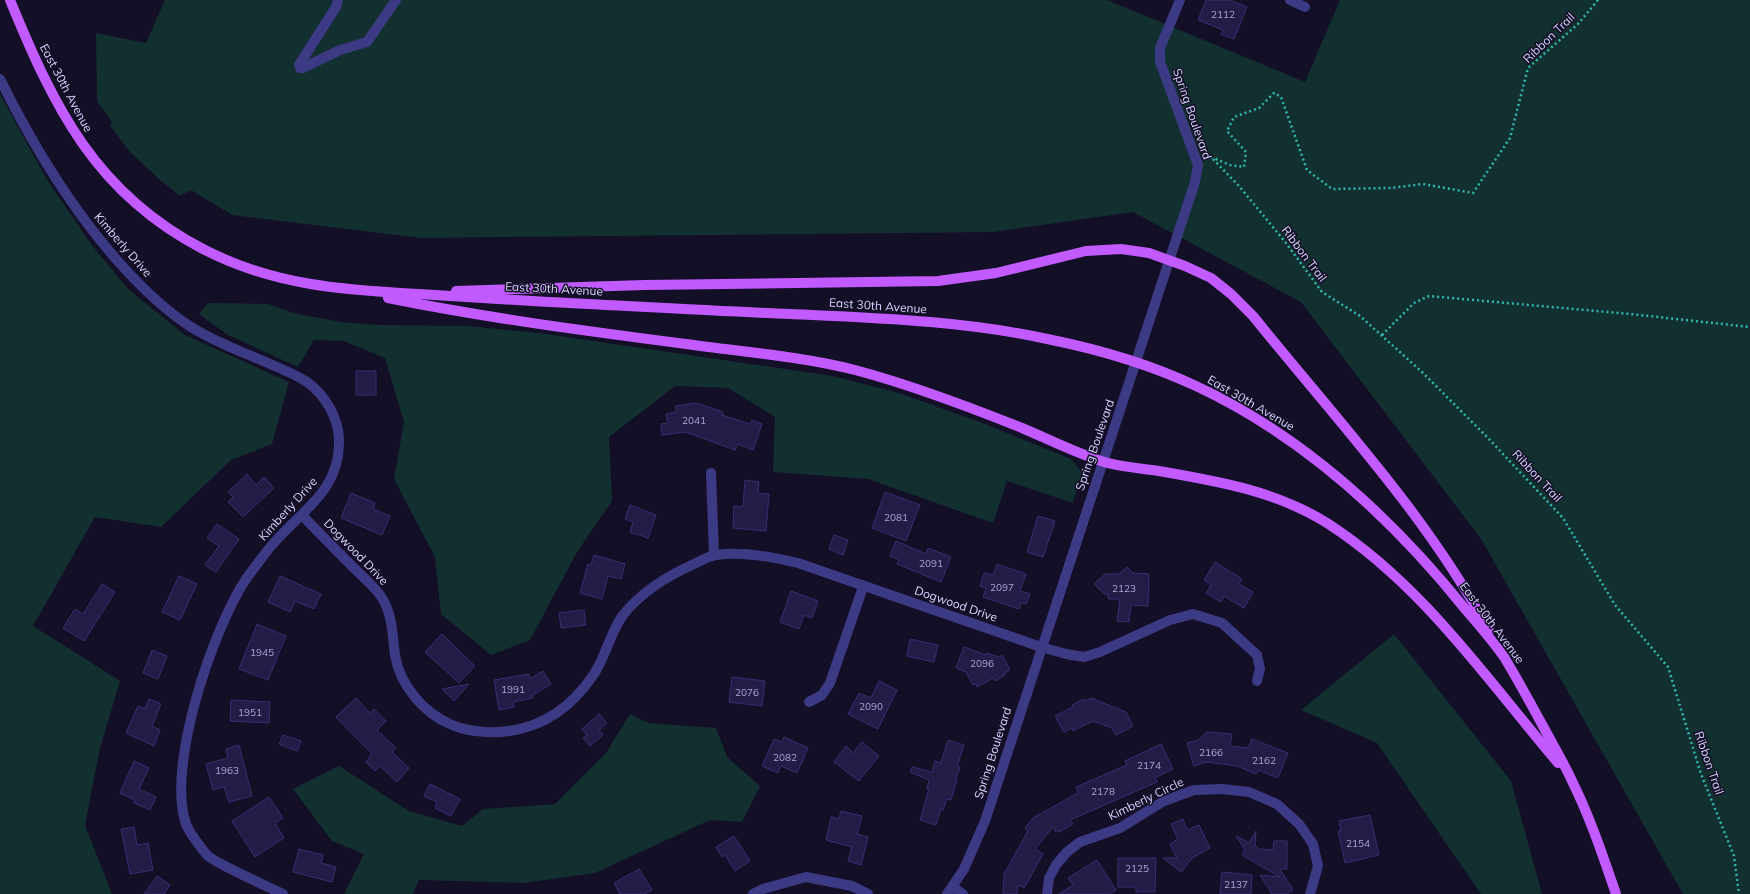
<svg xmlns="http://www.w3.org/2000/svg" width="1750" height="894" viewBox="0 0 1750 894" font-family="Mulish,sans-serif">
	<rect width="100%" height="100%" fill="#130f26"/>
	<!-- green -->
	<g fill="#12302f">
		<polygon points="165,0 1107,0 1305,82 1340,0 1750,0 1750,894 1683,894 1481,539 1301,302 1133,212 993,232 421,238 232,215 191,190 180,196 159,179 130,152 110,126 112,122 97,101 96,33 146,43"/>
		<polygon points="0,94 46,178 91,244 128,289 185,335 289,382 272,444 231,460 161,527 95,517 33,626 120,681 100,748 85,825 112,894 0,894"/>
		<polygon points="208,303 268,304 293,313 341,322 380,325 468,326 539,333 833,376 899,393 980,422 1071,459 1082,472 1073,503 1007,481 993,523 868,479 773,472 775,417 728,388 675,386 609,437 612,501 577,552 530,640 491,655 441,614 435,557 394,479 404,422 385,358 344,341 314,340 298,367 228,335 199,314"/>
		<polygon points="1394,634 1511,781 1542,894 1481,894 1377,743 1301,710"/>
		<polygon points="630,714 649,723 716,728 727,757 760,786 742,822 710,820 595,873 524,883 419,880 413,894 344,894 364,854 332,841 293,789 339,766 409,811 462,826 483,809 555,804 606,753"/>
	</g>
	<!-- building -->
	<g fill="#241b47" stroke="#3b2d73">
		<polygon points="1206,0 1230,0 1247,7 1234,39 1221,34 1223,30 1198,20"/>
		<rect x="356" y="371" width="20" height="24"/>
		<polygon points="696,403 723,412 722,415 750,424 752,420 762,424 753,450 738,444 735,450 686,432 662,435 661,424 668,423 666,414 676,412 676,406"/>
		<polygon points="247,474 256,485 264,477 274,488 243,517 228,502 233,497 228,492"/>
		<polygon points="745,480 759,482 758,493 769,494 766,531 733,528 734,506 743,507"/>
		<polygon points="885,492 920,505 906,541 872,528"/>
		<polygon points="351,493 375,503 373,509 390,516 382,535 341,518"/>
		<polygon points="630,505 656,515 648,538 630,532 633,522 625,519"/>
		<polygon points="1038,516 1055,521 1043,557 1027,552"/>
		<polygon points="217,524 239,539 216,572 205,565 219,546 207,538"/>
		<polygon points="834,535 848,540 843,555 829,549"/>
		<polygon points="896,541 926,554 928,548 951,557 941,582 897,564 899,560 890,556"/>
		<polygon points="594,555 625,564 621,579 608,576 602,599 580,593 588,564 591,565"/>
		<polygon points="1215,562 1242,579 1239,584 1253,592 1244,608 1224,596 1221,602 1206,593 1211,585 1204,580"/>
		<polygon points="997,564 1026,574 1020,591 1030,594 1026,604 1021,603 1019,609 983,597 986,588 980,586 984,573 993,575"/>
		<polygon points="1127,567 1133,573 1149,574 1148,606 1131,605 1129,622 1117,621 1120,599 1108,599 1108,594 1104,594 1094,584 1105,574 1119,574"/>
		<polygon points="179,576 197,584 180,620 162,612"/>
		<polygon points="280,576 321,594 314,609 295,601 290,612 268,602"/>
		<polygon points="102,584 115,592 84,641 63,628 75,609 83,614"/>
		<polygon points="791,591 818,601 812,618 804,615 799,629 780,622"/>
		<polygon points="584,610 586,625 561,628 559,613"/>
		<polygon points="257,624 286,636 268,680 239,669"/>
		<polygon points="442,634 475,666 459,683 425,652"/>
		<polygon points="910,639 938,645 934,662 907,656"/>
		<polygon points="964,647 986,655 986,653 999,657 1002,655 1010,670 1004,673 1005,675 995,681 993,678 977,687 975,683 973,685 966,672 956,668"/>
		<polygon points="152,650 167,656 158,679 143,673"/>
		<polygon points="543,671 551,684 533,695 533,698 513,702 514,707 499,710 494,680 529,674 530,679"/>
		<polygon points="732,677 765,681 762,706 729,702"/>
		<polygon points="879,681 897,690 878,729 848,714 859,693 871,698"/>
		<polygon points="469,684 454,701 442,689"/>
		<polygon points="356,698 370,713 374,709 386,721 377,730 396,748 392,752 409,768 397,782 380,766 375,771 366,762 372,754 336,717"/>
		<polygon points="1091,698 1126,712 1133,726 1116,735 1112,728 1093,721 1073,731 1072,728 1064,732 1055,716 1073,707 1072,705 1084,699 1085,701"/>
		<polygon points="149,699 161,704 152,726 160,730 154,746 126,733 138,706 145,709"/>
		<polygon points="231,700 270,702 269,723 230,721"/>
		<polygon points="599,714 607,723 599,730 603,735 590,746 583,738 587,735 582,729"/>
		<polygon points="1207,732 1232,734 1230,746 1248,748 1252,739 1288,753 1278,778 1258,770 1256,774 1237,766 1206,762 1194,766 1187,743 1198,740"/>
		<polygon points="283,735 301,741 297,751 279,744"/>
		<polygon points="784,737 808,748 797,773 781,766 778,773 762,766 774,739 782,742"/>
		<polygon points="948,740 964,745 957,766 960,767 956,778 957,779 951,800 947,799 943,810 941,809 936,825 920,820 929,789 927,789 929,780 910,772 912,767 932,772 935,761 941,763"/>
		<polygon points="862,742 879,756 859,781 834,762 846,746 853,753"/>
		<polygon points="1161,744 1173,769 1155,778 1157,782 1070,820 1073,824 1059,832 1058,830 1056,832 1053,827 1035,849 1043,854 1024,888 1018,885 1017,894 1003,894 1004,874 1028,831 1025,828 1033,818 1078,793 1076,787 1127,765 1125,761"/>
		<polygon points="239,745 252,796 229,802 224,787 213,790 206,764 228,758 226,749"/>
		<polygon points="134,761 149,768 139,789 156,797 150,810 134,803 135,800 120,793"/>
		<polygon points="430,784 460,799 451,816 435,808 437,802 424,796"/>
		<polygon points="269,797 283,818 275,823 284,838 255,857 232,821"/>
		<polygon points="841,811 862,816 857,834 868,837 861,865 848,861 852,847 826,840 831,817 839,819"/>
		<polygon points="1370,815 1379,855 1345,863 1338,831 1341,831 1339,821"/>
		<polygon points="1183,819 1187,830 1199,825 1210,848 1192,858 1181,872 1163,858 1177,858 1170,844 1178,839 1171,824"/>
		<polygon points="134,827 137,845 148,843 153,870 130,874 121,829"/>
		<polygon points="1256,831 1255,846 1259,849 1273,850 1274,841 1287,841 1287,869 1280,869 1293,890 1287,894 1272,894 1260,875 1280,877 1242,855 1245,850 1236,836 1249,843"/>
		<polygon points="734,836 750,861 735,871 725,855 722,857 716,847"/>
		<polygon points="299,849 323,855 321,863 336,867 332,882 293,872"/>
		<polygon points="1118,858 1156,858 1155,892 1136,892 1136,887 1118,887"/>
		<polygon points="1097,860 1116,890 1110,894 1059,894 1073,885 1068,878"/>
		<polygon points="639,869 652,890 645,894 620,894 614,883"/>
		<polygon points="1222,872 1252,875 1251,894 1220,894"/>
		<polygon points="157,876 170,885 164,894 144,894"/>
	</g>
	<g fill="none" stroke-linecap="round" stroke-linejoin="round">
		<!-- path -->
		<g stroke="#2fb8b0" stroke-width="2.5" stroke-dasharray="2 3" stroke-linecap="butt">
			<polyline points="1598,0 1578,24 1528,68 1510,138 1473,193 1423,184 1391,188 1332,189 1307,170 1281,97 1274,93 1259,108 1234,117 1227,131 1246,152 1244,167 1230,165 1211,157 1239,186 1286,243 1322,292 1360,316 1422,372 1488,438 1563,518 1615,605 1668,667 1701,774 1734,856 1739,894"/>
			<polyline points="1382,335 1414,303 1429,296 1630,314 1750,327"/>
		</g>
		<!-- minor -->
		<g stroke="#3d3a85" stroke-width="10">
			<polyline points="338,0 336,7 299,65 300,68 303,68 340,50 367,42 396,0"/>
			<polyline points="1290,0 1305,7"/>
			<path d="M0 79C32 144 68 204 116 259 138 284 163 309 191 327 215 342 242 352 268 363 281 369 295 374 307 382 325 395 339 418 339 441 340 491 301 511 272 545 263 556 254 568 246 579 213 629 166 766 186 824 189 832 201 848 207 855 212 860 220 863 225 866 244 876 264 885 283 894"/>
			<polyline points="711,473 714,555"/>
			<path d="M302 515C320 534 339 553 358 572 366 580 376 588 382 598 393 616 392 634 395 655 400 685 423 713 452 725 463 730 474 731 486 732 532 734 568 713 594 674 606 656 610 633 623 615 642 591 669 575 696 563 702 560 709 556 716 555 742 551 773 557 798 563L1041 647 1066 654 1084 657 1100 652 1170 620 1193 614 1222 623 1257 655 1260 669 1257 681"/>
			<polyline points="809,702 822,695 830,683 863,587"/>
			<polyline points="953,887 963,894"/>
			<polyline points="753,894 763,889 806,877 852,886 868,894"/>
			<polyline points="947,894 964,869 985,821 1195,182 1198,165 1160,62 1160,48 1180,0"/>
			<polyline points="1047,894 1049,878 1056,865 1067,852 1080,842 1120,828 1164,801 1194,790 1222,789 1249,792 1277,804 1299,824 1313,844 1318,866 1310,894"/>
		</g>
		<!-- major -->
		<g stroke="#c25bff" stroke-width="10">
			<path d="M10 0C54 107 95 193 203 249 272 285 342 290 418 294 462 297 506 299 549 302 630 306 711 311 791 314 878 318 967 321 1052 340 1101 350 1151 365 1196 386 1303 436 1393 519 1466 610 1479 625 1493 641 1504 657 1518 680 1531 704 1544 728 1553 745 1564 763 1572 781 1590 817 1603 856 1616 894"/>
			<path d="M456 291 645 285 938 281 996 273 1086 251 1121 249 1149 253 1185 266 1211 278 1231 294 1253 316C1335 418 1427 515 1489 631"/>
			<path d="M388 298C487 318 586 331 686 344 742 352 800 356 855 370 912 385 967 406 1022 428 1048 439 1074 452 1101 461 1119 467 1140 468 1159 471 1217 481 1276 491 1327 523 1422 584 1486 678 1558 763"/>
		</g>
	</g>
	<g text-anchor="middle" stroke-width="3" stroke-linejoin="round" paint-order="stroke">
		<!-- number labels -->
		<g font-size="10" fill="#aca6d1">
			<text x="1223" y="18">2112</text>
			<text x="694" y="424">2041</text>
			<text x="896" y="521">2081</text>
			<text x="931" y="567">2091</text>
			<text x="1002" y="591">2097</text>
			<text x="1124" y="592">2123</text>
			<text x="262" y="656">1945</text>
			<text x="982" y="667">2096</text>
			<text x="513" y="693">1991</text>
			<text x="747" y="696">2076</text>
			<text x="871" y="710">2090</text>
			<text x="250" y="716">1951</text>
			<text x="1211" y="756">2166</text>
			<text x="785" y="761">2082</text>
			<text x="1264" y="764">2162</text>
			<text x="1149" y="769">2174</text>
			<text x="227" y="774">1963</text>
			<text x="1103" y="795">2178</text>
			<text x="1358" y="847">2154</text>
			<text x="1137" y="872">2125</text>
			<text x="1236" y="888">2137</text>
		</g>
		<!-- street labels -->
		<g font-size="12" fill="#d9d4ff" stroke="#130f26">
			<text transform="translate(1549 38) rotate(-44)" y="4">Ribbon Trail</text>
			<text transform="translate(66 88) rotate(62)" y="4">East 30th Avenue</text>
			<text transform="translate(1192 114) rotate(71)" y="4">Spring Boulevard</text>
			<text transform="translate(123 245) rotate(49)" y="4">Kimberly Drive</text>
			<text transform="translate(1304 254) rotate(53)" y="4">Ribbon Trail</text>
			<text transform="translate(554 289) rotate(3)" y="4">East 30th Avenue</text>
			<text transform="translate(878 306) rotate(4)" y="4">East 30th Avenue</text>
			<text transform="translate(1251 403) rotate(30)" y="4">East 30th Avenue</text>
			<text transform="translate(1095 445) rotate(-71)" y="4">Spring Boulevard</text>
			<text transform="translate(1537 476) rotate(47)" y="4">Ribbon Trail</text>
			<text transform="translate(288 509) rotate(-48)" y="4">Kimberly Drive</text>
			<text transform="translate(356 552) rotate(46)" y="4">Dogwood Drive</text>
			<text transform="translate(956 604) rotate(19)" y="4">Dogwood Drive</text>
			<text transform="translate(1492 623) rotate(53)" y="4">East 30th Avenue</text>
			<text transform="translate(993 753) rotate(-72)" y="4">Spring Boulevard</text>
			<text transform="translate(1709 763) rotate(71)" y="4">Ribbon Trail</text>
			<text transform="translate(1146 799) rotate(-26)" y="4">Kimberly Circle</text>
		</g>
	</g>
</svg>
